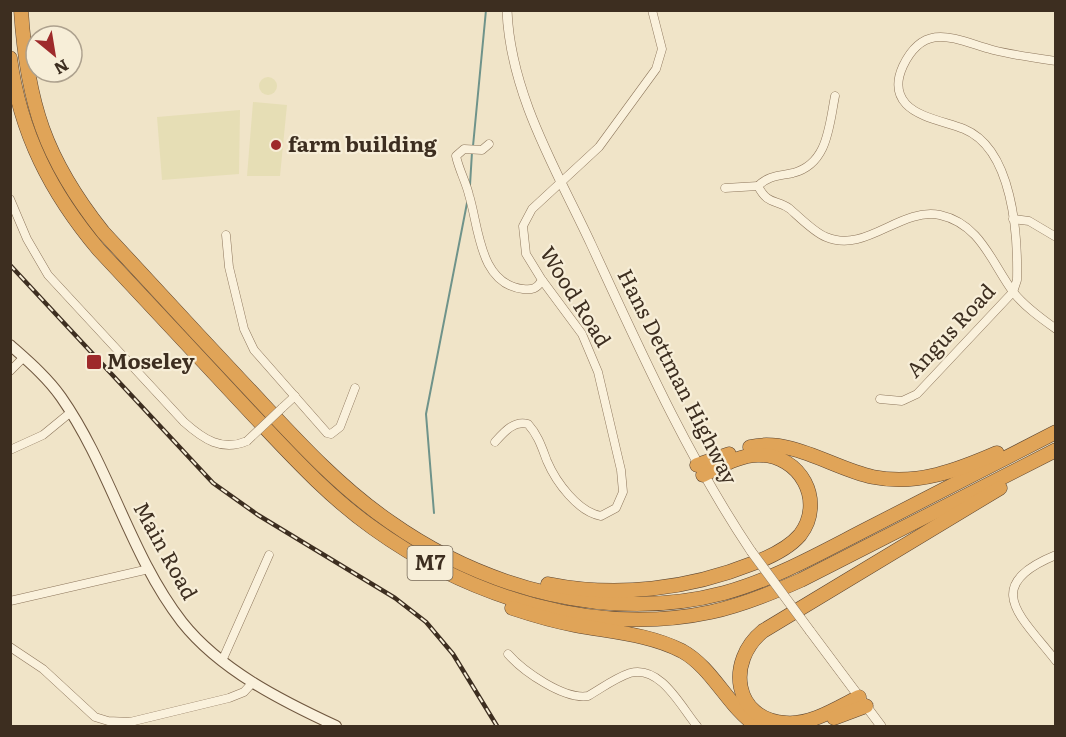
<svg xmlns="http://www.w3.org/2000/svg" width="1066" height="737" viewBox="0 0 1066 737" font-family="Literata,serif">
	<rect width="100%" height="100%" fill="#f0e4c8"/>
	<!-- farmland -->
	<g fill="#e6deb5">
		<circle cx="268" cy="86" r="9"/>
		<polygon points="253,102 287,105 280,176 247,176"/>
		<polygon points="240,110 239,174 162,180 157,117"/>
	</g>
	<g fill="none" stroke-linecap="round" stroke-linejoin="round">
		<!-- stream -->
		<g stroke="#6f938a" stroke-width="2">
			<polyline points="473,146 486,10"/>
			<polyline points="470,185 472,152"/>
			<polyline points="434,513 426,414 467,203"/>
		</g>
		<!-- minor casing -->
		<g stroke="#8d765c" stroke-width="9">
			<g id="minor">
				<path d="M489 144 482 150 464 149 456 156C459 170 466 182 469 195 479 227 479 284 523 289 532 290 537 289 542 280"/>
				<path d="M758 186C768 206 777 199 790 209 799 217 815 233 826 237 866 254 900 207 940 215 981 224 992 264 1014 293 1025 307 1042 319 1056 329"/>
				<path d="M758 186C769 175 779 176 793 173 828 164 829 126 835 96"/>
				<polyline points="725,188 758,186"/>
				<path d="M10 199 27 239 48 275 184 422C203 439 222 452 247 441"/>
				<polyline points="1013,219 1029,221 1056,237"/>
				<polyline points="226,235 229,267 244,329 254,350 327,433 331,434 340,427 355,388"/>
				<polyline points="10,371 24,357"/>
				<path d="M880 399 902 401 917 394 1013 292 1017 280C1018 235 1013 149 964 129 947 122 919 118 906 104 896 93 897 79 903 66 925 20 956 40 993 50 1013 55 1035 58 1056 61"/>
				<polyline points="282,408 295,396"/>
				<path d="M495 442C504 432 514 420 528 424 538 435 542 448 547 461 556 482 578 512 601 516L616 508 623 492 621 470 598 372 582 334 542 280 526 254 523 226 532 209 599 147 656 69 662 49 652 10"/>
				<polyline points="10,450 43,435 71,412"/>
				<path d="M1056 555C980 586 1021 616 1056 661"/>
				<polyline points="10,601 149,569"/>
				<polyline points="10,647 43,669 95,717 108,721 130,722 229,698 244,692 253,682"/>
				<path d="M508 654C523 671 564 700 588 696 602 688 615 678 630 673 661 665 681 707 697 726"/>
				<polyline points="222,661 269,555"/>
			</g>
		</g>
		<!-- tertiary casing -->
		<g stroke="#8d765c" stroke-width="10">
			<g id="tertiary">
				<path d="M507 10C510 94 557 171 591 244 640 350 686 454 751 551"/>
				<polyline points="810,631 881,726"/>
			</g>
		</g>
		<!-- secondary casing -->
		<g stroke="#6f573f" stroke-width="12">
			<path id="secondary" d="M10 345C28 361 47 377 61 397 110 467 130 555 182 622 220 670 282 701 336 726"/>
		</g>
		<!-- motorway casing -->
		<g stroke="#5b4430" stroke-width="15">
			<g id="motorway">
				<path d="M21 10C27 103 45 159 103 232 150 283 198 335 246 386 291 434 335 484 390 522 485 589 610 623 724 593 775 579 822 552 869 528 931 496 993 464 1056 432"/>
				<path d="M10 58C20 133 51 193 99 250 151 305 202 361 254 416 291 455 328 496 373 528 469 597 594 637 711 612 743 605 772 593 801 580L1056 450"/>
				<path d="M750 447C791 437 834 469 873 477 917 486 958 470 997 453"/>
				<polyline points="697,465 729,454"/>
				<path d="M548 584C617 598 689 589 754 563 770 557 788 549 800 535 826 501 800 454 758 455 739 455 720 467 703 475"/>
				<path d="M512 608C533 615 553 621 575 625 611 632 649 634 682 651 713 668 728 707 757 726"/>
				<path d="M859 697C837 708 811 725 786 723 733 720 726 661 763 631L1000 488"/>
				<polyline points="834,718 866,706"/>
			</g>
		</g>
		<!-- minor -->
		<use href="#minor" stroke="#faf1dc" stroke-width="8"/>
		<!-- tertiary -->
		<use href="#tertiary" stroke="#faf1dc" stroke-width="9"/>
		<!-- secondary -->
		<use href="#secondary" stroke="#faf1dc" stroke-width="10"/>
		<!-- motorway -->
		<use href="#motorway" stroke="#e0a458" stroke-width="14"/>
		<!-- rail casing -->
		<g stroke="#3d2e20" stroke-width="4.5">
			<polyline id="rail" points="10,265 213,483 258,515 395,598 426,622 453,654 497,726"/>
		</g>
		<!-- rail -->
		<use href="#rail" stroke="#f7eed8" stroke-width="2" stroke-dasharray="7" stroke-linecap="butt"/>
		<!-- minor-bridge casing -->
		<g stroke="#8d765c" stroke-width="9" stroke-linecap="butt">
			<polyline id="minor-bridge" points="247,441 282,408"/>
		</g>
		<!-- tertiary-bridge casing -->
		<g stroke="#8d765c" stroke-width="10" stroke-linecap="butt">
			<polyline id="tertiary-bridge" points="751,551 810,631"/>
		</g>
		<!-- minor-bridge -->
		<use href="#minor-bridge" stroke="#faf1dc" stroke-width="8"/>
		<!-- tertiary-bridge -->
		<use href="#tertiary-bridge" stroke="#faf1dc" stroke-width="9"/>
	</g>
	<!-- markers -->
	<g fill="#9e2a2b" stroke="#f7eed8" stroke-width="2">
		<circle cx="276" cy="145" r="6"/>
		<rect x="86" y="354" width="16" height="16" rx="3"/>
	</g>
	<g text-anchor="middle" stroke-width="4.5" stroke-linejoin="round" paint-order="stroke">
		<!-- shield labels -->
		<rect fill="#f7eed8" stroke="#756857" stroke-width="1.5" x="407.5" y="546" width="45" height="34" rx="4.5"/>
		<g font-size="20" font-weight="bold" fill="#3d2e20">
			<text x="430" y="570">M7</text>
		</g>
		<!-- poi labels -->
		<g font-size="21" font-weight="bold" fill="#3d2e20" stroke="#f7eed8" text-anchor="start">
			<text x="288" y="152">farm building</text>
			<text x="107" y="369">Moseley</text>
		</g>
		<!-- street labels -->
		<g font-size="21" fill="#3d2e20" stroke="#f7eed8">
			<text transform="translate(575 297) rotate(58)" y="7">Wood Road</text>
			<text transform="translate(951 331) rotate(-47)" y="7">Angus Road</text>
			<text transform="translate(677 377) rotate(63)" y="7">Hans Dettman Highway</text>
			<text transform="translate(165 551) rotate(61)" y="7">Main Road</text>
		</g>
	</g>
	<!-- border -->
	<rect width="1066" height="737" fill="none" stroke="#3d2e20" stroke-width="24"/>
	<!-- north arrow -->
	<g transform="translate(54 54) rotate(150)"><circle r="28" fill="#f7eed8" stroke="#ada18e" stroke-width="1.5"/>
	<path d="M0-4.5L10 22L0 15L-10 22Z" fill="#9e2a2b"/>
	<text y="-9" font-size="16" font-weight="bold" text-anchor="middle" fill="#3d2e20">N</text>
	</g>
</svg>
